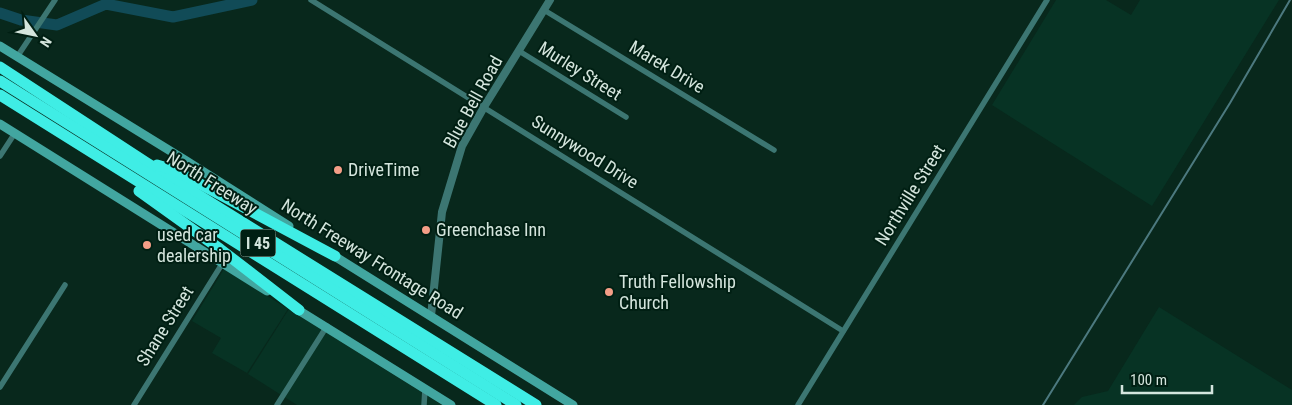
<svg xmlns="http://www.w3.org/2000/svg" width="1292" height="405" viewBox="0 0 1292 405" font-family="'Roboto Condensed',sans-serif">
	<rect width="100%" height="100%" fill="#08281c"/>
	<!-- built -->
	<g fill="#073324">
		<polygon points="1056,0 1106,0 1131,15 1140,0 1279,0 1152,206 992,105"/>
		<polygon points="224,269 288,309 247,373 212,353 221,338 192,321"/>
		<polygon points="1159,307 1292,390 1292,405 1074,405 1082,397 1108,391"/>
		<polygon points="289,309 442,405 297,405 248,374"/>
	</g>
	<g fill="none" stroke-linecap="round" stroke-linejoin="round">
		<!-- stream -->
		<polyline stroke="#4c797f" stroke-width="2" points="1043,405 1230,103 1290,0"/>
		<!-- river -->
		<polyline stroke="#114b57" stroke-width="11" points="0,13 21,20 57,25 106,4 173,17 252,0"/>
		<!-- minor -->
		<g stroke="#3c7672" stroke-width="5.5">
			<polyline points="311,0 843,331"/>
			<polyline points="544,10 774,150"/>
			<polyline points="519,51 626,117"/>
			<polyline points="17,57 55,0"/>
			<polyline points="0,156 15,133"/>
			<polyline points="0,387 65,285"/>
			<polyline points="134,405 222,264"/>
			<polyline points="277,405 327,326"/>
			<polyline points="424,405 425,389"/>
			<polyline points="798,405 1047,0"/>
		</g>
		<!-- tertiary -->
		<polyline stroke="#3c7672" stroke-width="8" points="431,316 442,212 462,146 484,107 550,0"/>
		<!-- secondary -->
		<g stroke="#42a6a0" stroke-width="9">
			<polyline points="0,46 185,160 289,226"/>
			<polyline points="0,124 267,291"/>
			<polyline points="331,254 573,405"/>
			<polyline points="295,308 451,405"/>
		</g>
		<!-- motorway -->
		<g stroke="#3fede5" stroke-width="11">
			<polyline points="0,67 147,163 536,405"/>
			<polyline points="0,81 516,405"/>
			<polyline points="0,95 496,405"/>
			<polyline points="157,165 174,170 335,256"/>
			<polyline points="139,191 220,249 299,310"/>
		</g>
	</g>
	<!-- markers -->
	<g fill="#f49e87" stroke="#001f13" stroke-width="2">
		<circle cx="338" cy="170" r="5"/>
		<circle cx="426" cy="230" r="5"/>
		<circle cx="147" cy="245" r="5"/>
		<circle cx="609" cy="292" r="5"/>
	</g>
	<g text-anchor="middle" stroke-width="4" stroke-linejoin="round" paint-order="stroke">
		<!-- shield labels -->
		<rect fill="#001f13" stroke="#94aaa0" stroke-width="1" x="240.5" y="229.5" width="35" height="27" rx="4"/>
		<g font-size="16" font-weight="bold" fill="#d4e5dd">
			<text x="258" y="249">I 45</text>
		</g>
		<!-- street labels -->
		<g font-size="18" fill="#d4e5dd" stroke="#001f13">
			<text transform="translate(667 67) rotate(31)" y="6">Marek Drive</text>
			<text transform="translate(580 71) rotate(32)" y="6">Murley Street</text>
			<text transform="translate(473 102) rotate(-61)" y="6">Blue Bell Road</text>
			<text transform="translate(585 152) rotate(32)" y="6">Sunnywood Drive</text>
			<text transform="translate(212 183) rotate(32)" y="6">North Freeway</text>
			<text transform="translate(910 195) rotate(-58)" y="6">Northville Street</text>
			<text transform="translate(372 259) rotate(32)" y="6">North Freeway Frontage Road</text>
			<text transform="translate(165 326) rotate(-58)" y="6">Shane Street</text>
		</g>
		<!-- poi labels -->
		<g font-size="18" fill="#d4e5dd" stroke="#001f13" text-anchor="start">
			<text x="348" y="176">DriveTime</text>
			<text x="436" y="236">Greenchase Inn</text>
			<text x="157" y="241">used car<tspan x="157" dy="21">dealership</tspan></text>
			<text x="619" y="288">Truth Fellowship<tspan x="619" dy="21">Church</tspan></text>
		</g>
	</g>
	<!-- north arrow -->
	<g transform="translate(35 35) rotate(123)" stroke="#001f13" stroke-width="4" paint-order="stroke">
	<path d="M0-4L9 19L0 12L-9 19Z" fill="#d4e5dd"/>
	<text y="-8" font-size="14" font-weight="bold" text-anchor="middle" fill="#d4e5dd">N</text>
	</g>
	<!-- scale -->
	<path d="M1122 385v8h90v-8" fill="none" stroke="#d4e5dd" stroke-width="2.5"/>
	<text x="1130" y="385" font-size="15" fill="#d4e5dd" stroke="#001f13" stroke-width="4" paint-order="stroke">100 m</text>
</svg>
